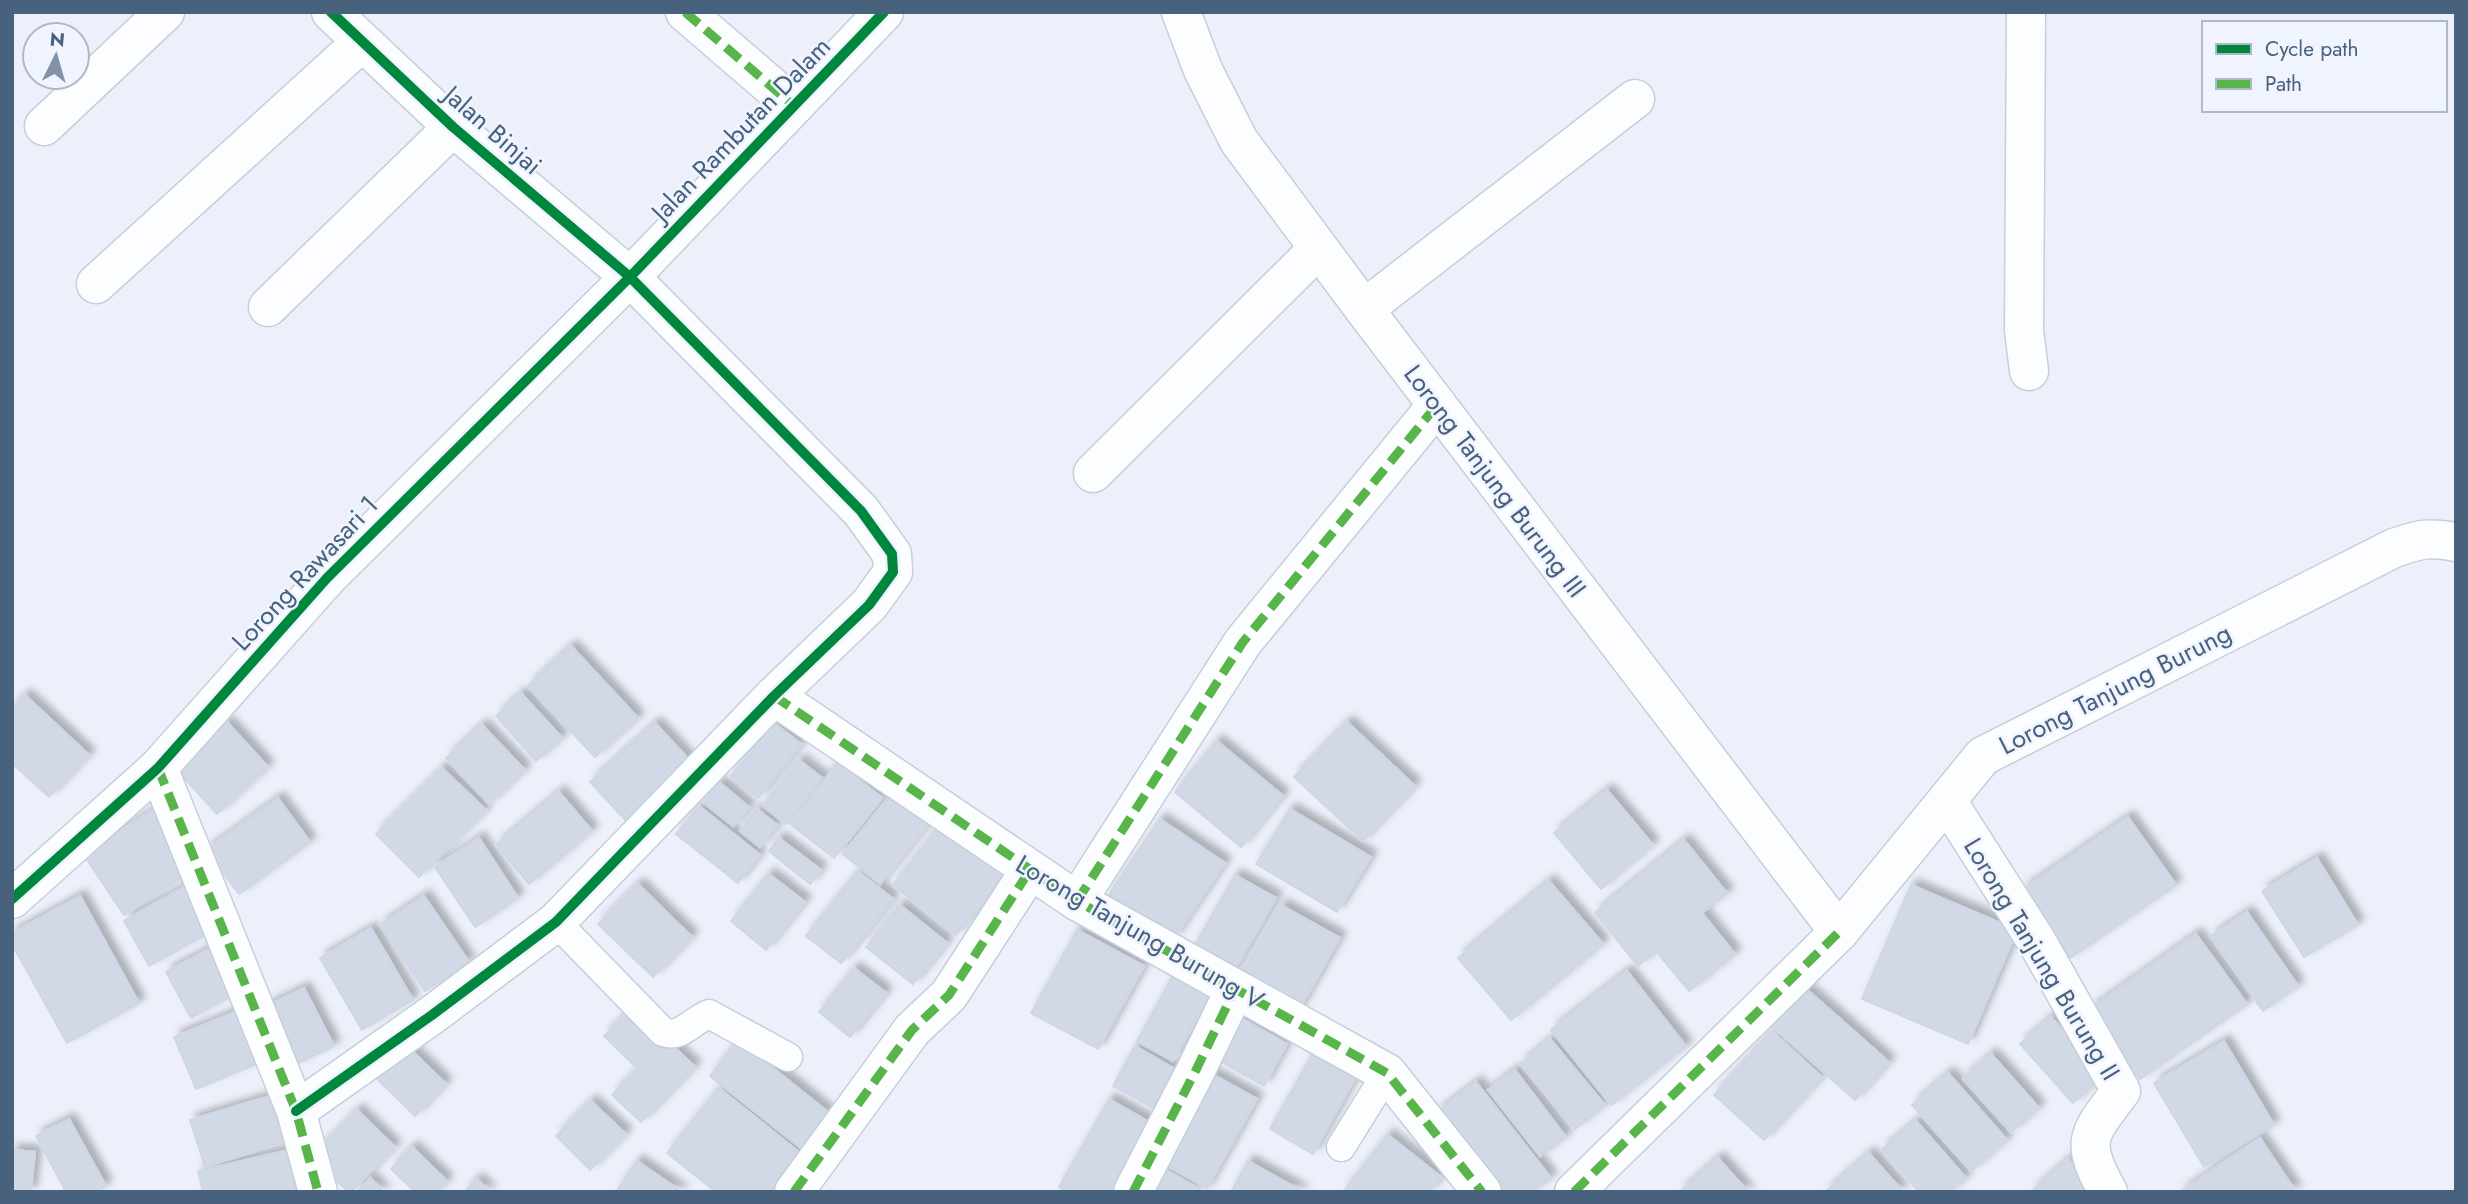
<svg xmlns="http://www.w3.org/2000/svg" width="2468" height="1204" viewBox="0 0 2468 1204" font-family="Jost,sans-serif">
	<defs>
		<filter id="shadow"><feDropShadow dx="6" dy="-6" stdDeviation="3.5" flood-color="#0004"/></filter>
	</defs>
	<rect width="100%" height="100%" fill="#edf0fa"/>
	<!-- building -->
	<g fill="#d0d9e5" stroke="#ced7e3" stroke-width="2" filter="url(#shadow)">
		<polygon points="571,646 638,718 595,757 528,686"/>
		<polygon points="521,693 562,738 536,761 496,716"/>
		<polygon points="25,695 89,755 49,797 12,763 12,708"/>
		<polygon points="227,722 268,767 217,814 176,769"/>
		<polygon points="1347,722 1415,786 1363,841 1294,777"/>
		<polygon points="655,723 694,765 629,824 590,782"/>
		<polygon points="774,723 801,744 758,798 730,777"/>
		<polygon points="482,725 525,770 489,804 446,758"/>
		<polygon points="1217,741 1283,796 1241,847 1175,792"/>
		<polygon points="799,760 822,778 786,824 763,806"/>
		<polygon points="838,763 882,798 834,858 789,823"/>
		<polygon points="442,768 486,810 419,877 376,834"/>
		<polygon points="719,782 749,807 733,826 703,802"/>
		<polygon points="895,790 932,819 880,884 843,854"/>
		<polygon points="1607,790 1653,845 1601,889 1554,833"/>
		<polygon points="559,792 592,831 529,884 496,845"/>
		<polygon points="278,798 310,842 239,894 206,850"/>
		<polygon points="699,806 760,855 738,883 676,834"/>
		<polygon points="156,808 195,868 124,915 84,855"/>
		<polygon points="757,809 777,825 760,847 740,831"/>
		<polygon points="1290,809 1371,857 1337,912 1256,864"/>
		<polygon points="2128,817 2176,885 2070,958 2023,889"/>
		<polygon points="1160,819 1225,863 1174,938 1109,894"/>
		<polygon points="941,824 1005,874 956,935 893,885"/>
		<polygon points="479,838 518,898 475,927 435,867"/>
		<polygon points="779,838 821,870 810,884 769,851"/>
		<polygon points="1684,840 1727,893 1702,913 1735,954 1689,991 1656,951 1638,966 1595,913"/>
		<polygon points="2317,858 2358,925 2304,957 2262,891"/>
		<polygon points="858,871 893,899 841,963 806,936"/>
		<polygon points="769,874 805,902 766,950 731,921"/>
		<polygon points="1235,875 1276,898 1231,976 1190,954"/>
		<polygon points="1549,881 1603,944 1511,1020 1458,958"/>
		<polygon points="193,882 218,928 149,966 124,921"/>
		<polygon points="638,884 692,937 653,977 598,924"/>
		<polygon points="1911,885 2017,930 1968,1044 1862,999"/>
		<polygon points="80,896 139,1003 67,1043 12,944 12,933"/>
		<polygon points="424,896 469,962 425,991 380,925"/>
		<polygon points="900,905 947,943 913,984 866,947"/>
		<polygon points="1281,905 1340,938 1297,1013 1238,980"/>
		<polygon points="2247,912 2298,986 2263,1011 2211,936"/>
		<polygon points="371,928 413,1000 362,1030 320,958"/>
		<polygon points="1077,930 1144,966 1098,1049 1031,1013"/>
		<polygon points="2196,934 2247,1004 2140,1079 2090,1009"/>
		<polygon points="217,945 242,990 191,1018 166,972"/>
		<polygon points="854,968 886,993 850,1037 819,1012"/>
		<polygon points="1627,971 1686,1046 1611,1105 1551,1030"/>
		<polygon points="1174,974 1210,995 1173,1061 1137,1041"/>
		<polygon points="1804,987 1889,1062 1855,1100 1770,1025"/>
		<polygon points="304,988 334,1046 295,1065 265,1007"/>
		<polygon points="633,1007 695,1067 641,1122 612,1095 638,1069 604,1036"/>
		<polygon points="240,1010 262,1062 196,1089 174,1037"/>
		<polygon points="1236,1015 1287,1044 1264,1086 1213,1057"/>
		<polygon points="2051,1017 2104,1076 2073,1103 2020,1044"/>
		<polygon points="1772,1031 1822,1077 1764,1140 1714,1095"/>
		<polygon points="1550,1039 1605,1105 1575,1129 1520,1064"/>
		<polygon points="738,1040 829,1113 801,1148 710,1076"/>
		<polygon points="402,1041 446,1084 415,1116 371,1073"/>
		<polygon points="2224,1041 2274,1125 2204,1167 2154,1083"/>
		<polygon points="1135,1046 1175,1069 1153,1108 1113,1086"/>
		<polygon points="1991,1054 2039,1108 2011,1132 1963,1079"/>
		<polygon points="1312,1055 1355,1078 1313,1154 1270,1129"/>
		<polygon points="1515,1070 1566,1137 1540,1156 1488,1090"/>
		<polygon points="1208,1072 1257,1099 1207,1188 1158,1161"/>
		<polygon points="1948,1073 2007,1140 1971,1171 1912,1105"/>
		<polygon points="1476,1082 1551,1178 1532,1192 1499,1192 1437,1112"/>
		<polygon points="719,1088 801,1154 770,1192 716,1192 667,1153"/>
		<polygon points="270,1096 284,1142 205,1167 190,1120"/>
		<polygon points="1109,1099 1158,1127 1121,1192 1067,1192 1059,1187"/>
		<polygon points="591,1101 626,1134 590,1170 556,1136"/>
		<polygon points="357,1110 395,1147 351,1192 348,1192 312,1156"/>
		<polygon points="69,1119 106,1186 95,1192 66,1192 36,1136"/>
		<polygon points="1916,1121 1966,1178 1950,1192 1919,1192 1882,1149"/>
		<polygon points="1388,1135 1441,1177 1429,1192 1343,1192"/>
		<polygon points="2260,1138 2296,1192 2180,1192"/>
		<polygon points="412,1147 447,1181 437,1192 415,1192 391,1169"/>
		<polygon points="293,1149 303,1192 203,1192 198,1171"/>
		<polygon points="12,1150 35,1152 31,1192 12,1192"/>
		<polygon points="1869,1153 1903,1192 1825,1192"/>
		<polygon points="1718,1158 1748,1192 1679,1192"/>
		<polygon points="2068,1159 2097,1192 2031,1192"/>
		<polygon points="637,1161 682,1192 616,1192"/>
		<polygon points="1248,1161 1303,1192 1231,1192"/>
		<polygon points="1163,1168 1205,1192 1149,1192"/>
		<polygon points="370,1178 384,1192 357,1192"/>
		<polygon points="477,1179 490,1192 464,1192"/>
	</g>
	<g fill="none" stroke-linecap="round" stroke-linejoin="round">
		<!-- service casing -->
		<g stroke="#c6ceda" stroke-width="31">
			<g id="service">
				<path d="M556 922 663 1032C681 1039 693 1020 709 1014L788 1057"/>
				<polyline points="1341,1147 1387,1073"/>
			</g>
		</g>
		<!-- minor casing -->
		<g stroke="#c6ceda" stroke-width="41">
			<g id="minor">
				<polyline points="685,12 794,106"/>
				<polyline points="1181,12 1203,70 1239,141 1364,309 1839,932"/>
				<polyline points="2026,12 2024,330 2029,371"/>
				<polyline points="44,126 165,12"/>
				<polyline points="96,284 362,42"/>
				<polyline points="268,307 453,127"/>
				<polyline points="1364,309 1635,99"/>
				<polyline points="1093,473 1318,249"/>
				<polyline points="774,696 1077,901 1387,1073 1482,1192"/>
				<polyline points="158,768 296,1111 318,1192"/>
				<path d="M1947 801 2037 942 2121 1091C2088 1135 2079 1140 2108 1192"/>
				<polyline points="12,899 158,768 327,578 630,277 884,12"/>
				<polyline points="1077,901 1243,642 1437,405"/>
				<polyline points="296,1111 432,1015 556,922 774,696 869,605 893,572 892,554 861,511 630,277 453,127 331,12"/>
				<polyline points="794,1192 912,1030 949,995 1030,870"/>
				<polyline points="1133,1192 1196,1070 1235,989"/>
				<path d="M1574 1192 1839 932 1983 756 2394 548C2420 539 2429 537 2456 542"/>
			</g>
		</g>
		<!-- service -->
		<use href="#service" stroke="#fcfdfe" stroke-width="28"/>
		<!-- minor -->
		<use href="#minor" stroke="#fcfdfe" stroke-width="38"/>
		<!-- quiet -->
		<g stroke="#57b54a" stroke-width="9" stroke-dasharray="18 9" stroke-linecap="butt">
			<polyline points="685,12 794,106"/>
			<polyline points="774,696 1077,901 1387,1073 1482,1192"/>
			<polyline points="158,768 296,1111 318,1192"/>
			<polyline points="1077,901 1243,642 1437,405"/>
			<polyline points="794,1192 912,1030 949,995 1030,870"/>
			<polyline points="1133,1192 1196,1070 1235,989"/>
			<polyline points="1574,1192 1839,932"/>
		</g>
		<!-- cycleway casing -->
		<g stroke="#f0f4ff" stroke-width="15">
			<g id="cycleway">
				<polyline points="12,899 158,768 327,578 630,277 884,12"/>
				<polyline points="296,1111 432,1015 556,922 774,696 869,605 893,572 892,554 861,511 630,277 453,127 331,12"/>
			</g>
		</g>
		<!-- cycleway -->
		<use href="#cycleway" stroke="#00873e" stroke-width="10"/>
	</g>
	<g text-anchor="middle" stroke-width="5" stroke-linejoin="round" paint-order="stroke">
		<!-- street labels -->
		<g font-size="26" fill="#48617d" stroke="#f0f4ff">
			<text transform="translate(741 129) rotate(-46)" y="9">Jalan Rambutan Dalam</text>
			<text transform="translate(493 130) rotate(41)" y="9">Jalan Binjai</text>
			<text transform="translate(1495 481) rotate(53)" y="9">Lorong Tanjung Burung III</text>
			<text transform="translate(305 573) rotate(-47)" y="9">Lorong Rawasari 1</text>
			<text transform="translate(2115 689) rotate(-27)" y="9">Lorong Tanjung Burung</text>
			<text transform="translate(1140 932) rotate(30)" y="9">Lorong Tanjung Burung V</text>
			<text transform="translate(2042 959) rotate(59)" y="9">Lorong Tanjung Burung II</text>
		</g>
	</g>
	<!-- border -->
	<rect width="2468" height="1204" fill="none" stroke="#48617d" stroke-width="28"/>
	<!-- legend -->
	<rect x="2202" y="21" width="245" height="91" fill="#f0f4ff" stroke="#adb9cb" stroke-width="2"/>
	<rect x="2216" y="44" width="35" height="10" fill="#00873e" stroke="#adb9cb" stroke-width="2"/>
	<text x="2265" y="56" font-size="21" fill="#48617d">Cycle path</text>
	<rect x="2216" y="79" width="35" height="10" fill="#57b54a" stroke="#adb9cb" stroke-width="2"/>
	<text x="2265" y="91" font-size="21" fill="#48617d">Path</text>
	<!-- north arrow -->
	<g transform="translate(56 56) rotate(5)"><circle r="33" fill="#f0f4ff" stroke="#adb9cb" stroke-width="2"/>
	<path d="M0-5L12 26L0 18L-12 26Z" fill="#8293a9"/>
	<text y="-10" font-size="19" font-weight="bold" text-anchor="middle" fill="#48617d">N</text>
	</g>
</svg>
